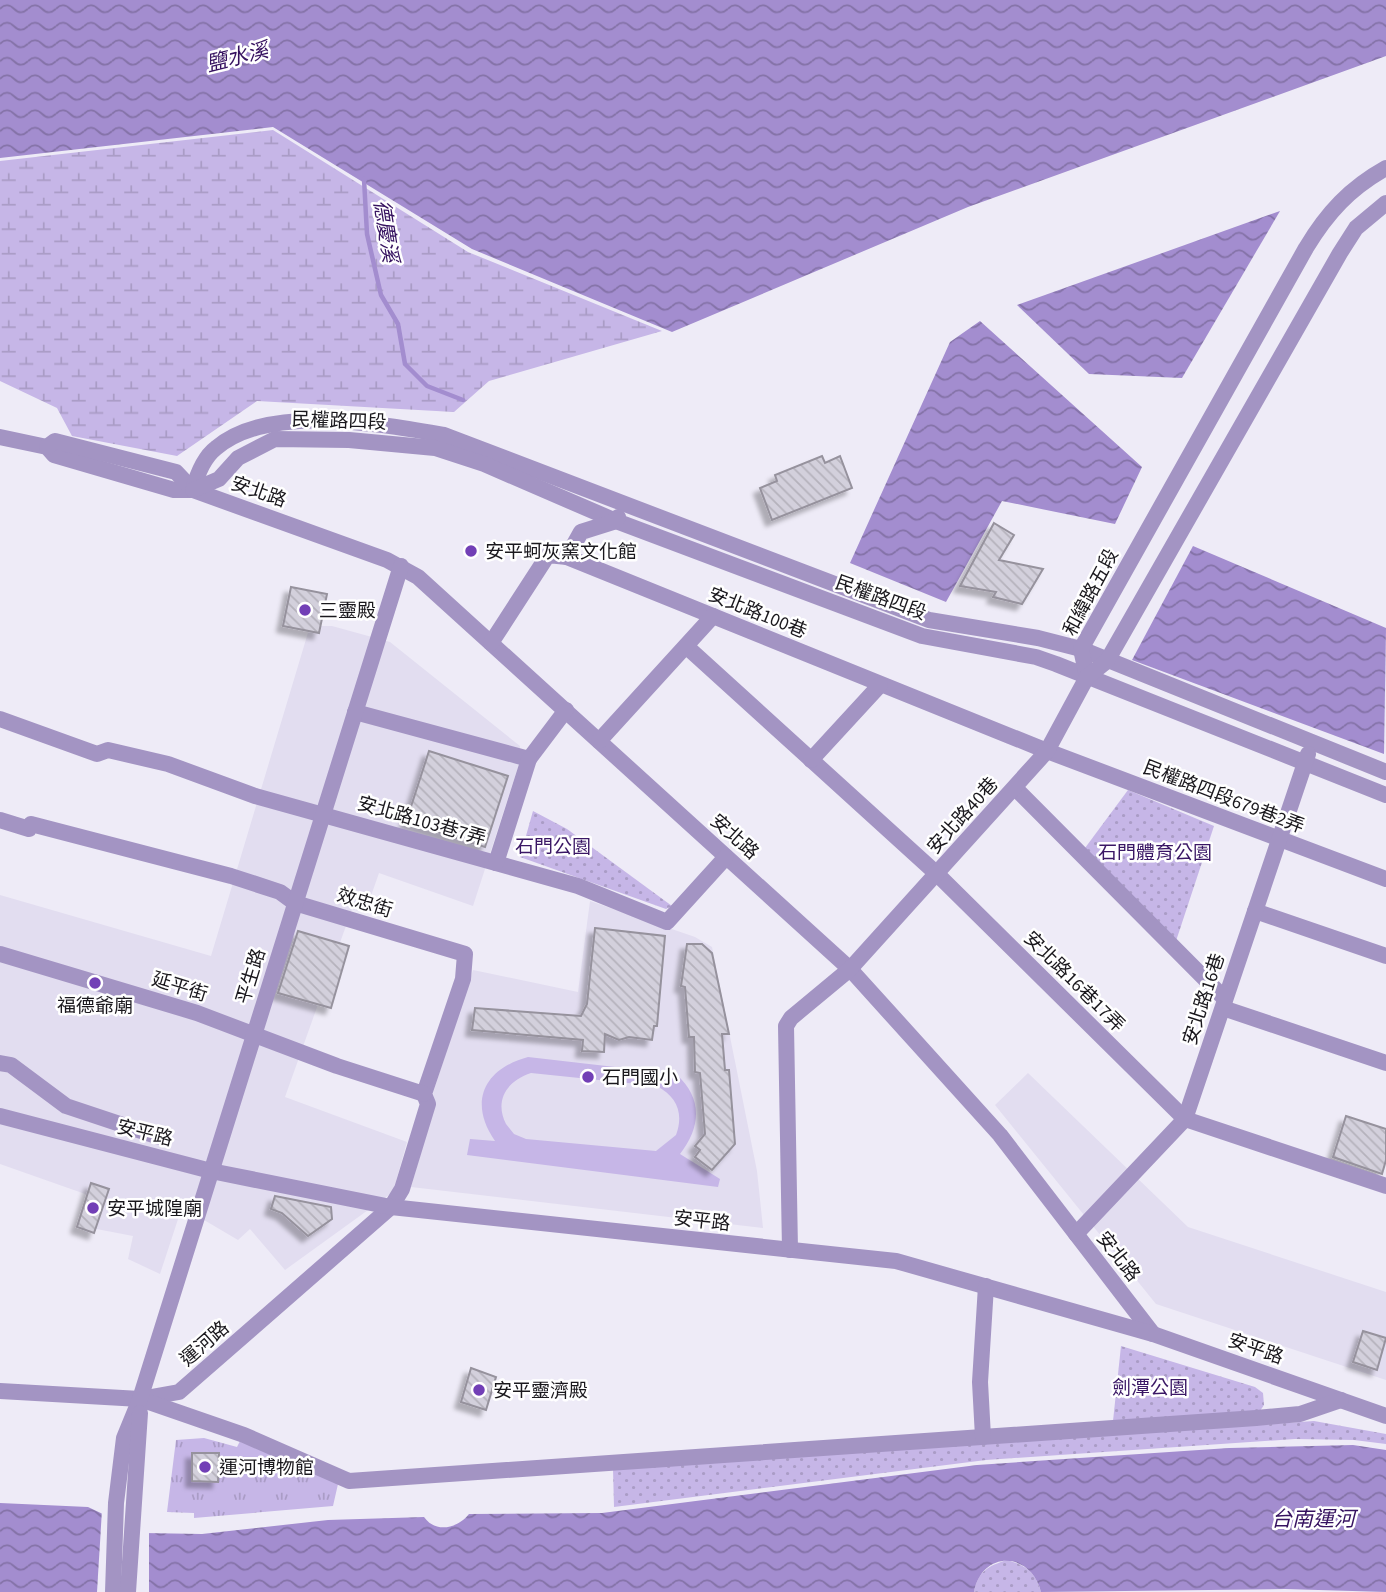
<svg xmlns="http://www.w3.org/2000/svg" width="1386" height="1592" viewBox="0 0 1386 1592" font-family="'Source Sans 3','Noto Sans TC',sans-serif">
	<defs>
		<pattern id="grass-tufts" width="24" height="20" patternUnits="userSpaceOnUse" patternTransform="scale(1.75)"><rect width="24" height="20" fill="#c6b6e7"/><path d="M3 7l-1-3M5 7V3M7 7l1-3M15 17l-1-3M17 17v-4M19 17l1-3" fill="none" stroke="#aa9cc6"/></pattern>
		<pattern id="wetland-marsh" width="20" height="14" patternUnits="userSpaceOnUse" patternTransform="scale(1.75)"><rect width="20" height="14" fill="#c6b6e7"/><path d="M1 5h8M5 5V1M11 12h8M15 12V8" fill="none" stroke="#aa9cc6"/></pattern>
		<pattern id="park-dots" width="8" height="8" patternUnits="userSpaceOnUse" patternTransform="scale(1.75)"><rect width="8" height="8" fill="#c6b6e7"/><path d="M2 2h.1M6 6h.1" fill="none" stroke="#aa9cc6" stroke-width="1.8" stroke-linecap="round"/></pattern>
		<pattern id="water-waves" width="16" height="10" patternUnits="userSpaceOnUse" patternTransform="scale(1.75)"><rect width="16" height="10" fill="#a38dcf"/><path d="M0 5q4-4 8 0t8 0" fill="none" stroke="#8472a7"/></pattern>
		<pattern id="building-back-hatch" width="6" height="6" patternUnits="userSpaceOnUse" patternTransform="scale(1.75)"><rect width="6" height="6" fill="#d3d0dc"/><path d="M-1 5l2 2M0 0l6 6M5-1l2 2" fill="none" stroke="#b5b2bc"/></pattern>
		<filter id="shadow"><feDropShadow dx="-6" dy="6" stdDeviation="2" flood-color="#0004"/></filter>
	</defs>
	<rect width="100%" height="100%" fill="#eeebf7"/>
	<!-- built -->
	<g fill="#e2ddf0">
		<polygon points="310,626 332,626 390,642 520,746 520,761 473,906 379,873 365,913 352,909 285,1097 407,1142 393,1192 285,1270 250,1229 238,1240 182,1207 160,1274 128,1259 133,1236 81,1226 88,1195 0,1164 0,895 211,956"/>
		<polygon points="590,901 695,937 712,947 757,1171 763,1228 411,1187 435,1104 433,1093 473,970 578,992"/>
		<polygon points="1028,1073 1188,1227 1386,1292 1386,1380 1156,1304 995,1105"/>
	</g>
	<!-- grass -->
	<polygon fill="url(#grass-tufts)" points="204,1438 237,1447 241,1439 338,1484 333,1506 194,1518 194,1513 167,1512 176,1440"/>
	<!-- wetland -->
	<polygon fill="url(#wetland-marsh)" points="273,130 468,252 662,331 489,381 454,412 257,401 177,456 72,436 57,408 0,381 0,161"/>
	<!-- park -->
	<g fill="url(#park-dots)">
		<polygon points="1128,790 1214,826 1176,941 1085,848"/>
		<polygon points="533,811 567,829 672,906 666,909 520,857"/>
		<polygon points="1121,1346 1255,1387 1263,1393 1264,1405 1260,1411 1113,1421"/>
		<polygon points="1314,1421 1386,1434 1386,1444 1354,1440 1295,1439 986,1460 614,1507 613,1469"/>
		<path d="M1007 1560C1027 1566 1035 1572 1041 1592H974C978 1571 988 1566 1007 1560Z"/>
	</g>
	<!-- pitch -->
	<path fill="#c6b6e7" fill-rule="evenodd" d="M528 1057 676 1074C703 1098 701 1127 680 1154L720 1179 718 1187 467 1155 470 1139 495 1141C468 1102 484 1069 528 1057ZM531 1073 657 1086C677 1097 684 1113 676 1135L656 1151 526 1139 514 1134 506 1124C494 1100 507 1081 531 1073Z"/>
	<!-- water -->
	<g fill="url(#water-waves)">
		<polygon points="0,0 1386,0 1386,56 968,207 672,332 472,249 273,127 0,158"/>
		<polygon points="1280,211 1182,378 1089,374 1017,305"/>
		<polygon points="980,321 1142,467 1115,524 1002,501 946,602 850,563 950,342"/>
		<polygon points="1193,546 1386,628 1384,754 1132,660"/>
		<path d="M1353 1445 1386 1450V1592L1285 1589 1041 1592C1031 1551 982 1550 974 1592H0V1503L88 1507 143 1533 202 1534 328 1520 424 1517C436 1534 458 1528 469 1514L602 1513 977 1465 1229 1448Z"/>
	</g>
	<!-- pier -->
	<polygon fill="#eeebf7" points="102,1510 149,1530 149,1592 97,1592"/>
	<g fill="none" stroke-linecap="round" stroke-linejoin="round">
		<!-- stream -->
		<polyline stroke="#a38dcf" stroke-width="4.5" points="364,179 367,234 381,295 398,324 405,364 427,386 463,400"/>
	</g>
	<!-- building -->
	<g fill="url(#building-back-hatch)" stroke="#96929d" stroke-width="2" filter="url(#shadow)">
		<polygon points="822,456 825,463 840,456 852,488 772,520 760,488 777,481 775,475"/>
		<polygon points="994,523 1014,535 999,560 1043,569 1022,604 993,597 996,592 960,586"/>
		<polygon points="291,587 327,594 319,633 283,626"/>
		<polygon points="429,751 508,776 485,847 406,822"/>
		<polygon points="595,928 665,936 657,1026 654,1026 652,1040 629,1037 619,1040 605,1034 604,1052 582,1051 583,1040 472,1030 475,1008 581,1016 587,1004"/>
		<polygon points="298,931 349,946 331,1008 278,993"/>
		<polygon points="687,944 702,944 712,953 729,1034 722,1034 725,1070 729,1070 735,1144 712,1170 695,1157 700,1150 695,1146 705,1134 700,1073 695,1072 694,1037 689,1037 685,987 681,986"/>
		<polygon points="1346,1116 1386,1129 1386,1160 1382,1174 1333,1157"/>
		<polygon points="91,1183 109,1189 94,1233 77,1227"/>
		<polygon points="275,1196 331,1207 332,1219 308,1236 282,1213 271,1209"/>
		<polygon points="1363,1331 1386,1338 1377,1370 1353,1362"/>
		<polygon points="471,1368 496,1377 486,1410 461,1402"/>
		<polygon points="192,1453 219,1453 218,1482 192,1481"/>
	</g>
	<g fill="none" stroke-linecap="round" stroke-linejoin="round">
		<!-- minor -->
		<g stroke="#a394c3" stroke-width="16">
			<polyline points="0,437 47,447 54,455 174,490 193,490 387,560 418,577 850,969 1000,1135 1153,1334"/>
			<polyline points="47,447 55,441 176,472 193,490"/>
			<path d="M193 490C197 475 203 458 216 448 269 403 381 424 444 435L929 620 1038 638 1081 649 1386 772"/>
			<polyline points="193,490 219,479 238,458 275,439 349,440 435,448 484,464 616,521 922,636 1036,657 1056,664 1386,795"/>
			<polyline points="567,557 581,532 616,521 618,517"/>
			<polyline points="491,643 548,555 567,557 1047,751 1386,879"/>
			<polyline points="687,647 937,874 1185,1119 1386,1186"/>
			<path d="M1087 677 1081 649 1306 248C1327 213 1350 188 1386 168"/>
			<polyline points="355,712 529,759 566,710"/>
			<polyline points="0,719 97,754 108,750 168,764 255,796 578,886 667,922 726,857"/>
			<polyline points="599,741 713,616"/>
			<polyline points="811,760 880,685"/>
			<polyline points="1015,788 1225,999"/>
			<polyline points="0,820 29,829 31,824 231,876 280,892 295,903 465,954 463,979 424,1094 428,1104 402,1189 391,1207 179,1392 140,1399 0,1391"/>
			<polyline points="496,863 529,759"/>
			<polyline points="1255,911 1386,956"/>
			<polyline points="0,954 197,1013 337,1066 424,1094"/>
			<polyline points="1223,1008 1386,1063"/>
			<polyline points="0,1063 11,1065 66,1106 159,1137"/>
			<polyline points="0,1116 211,1171 391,1207 896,1261 1153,1334 1386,1416"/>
			<polyline points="1076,1234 1185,1119 1308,754"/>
			<polyline points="790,1250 786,1026 791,1018 850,969 1047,751 1087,677 1107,661 1340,253 1356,228 1386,203"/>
			<polyline points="140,1399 244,1435 349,1481 1256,1418 1300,1414 1341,1400"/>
			<polyline points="983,1437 980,1382 986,1286"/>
			<polyline points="113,1592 116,1503 124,1438 140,1399 401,566"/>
			<polyline points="128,1592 140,1413"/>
		</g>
	</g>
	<!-- markers -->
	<g fill="#723fb6" stroke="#fff" stroke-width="2.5">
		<circle cx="471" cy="551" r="7"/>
		<circle cx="305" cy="610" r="7"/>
		<circle cx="95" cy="983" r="7"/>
		<circle cx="588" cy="1077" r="7"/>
		<circle cx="93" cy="1208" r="7"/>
		<circle cx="479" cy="1390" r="7"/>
		<circle cx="205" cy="1467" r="7"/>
	</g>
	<g text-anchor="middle" stroke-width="5" stroke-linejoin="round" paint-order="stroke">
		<!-- street labels -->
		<g font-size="19" fill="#1a181d" stroke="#fff">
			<text transform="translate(339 420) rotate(2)" y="7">民權路四段</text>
			<text transform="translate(259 491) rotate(19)" y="7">安北路</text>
			<text transform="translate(1090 592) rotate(-62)" y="7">和緯路五段</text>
			<text transform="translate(881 597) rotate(20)" y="7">民權路四段</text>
			<text transform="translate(758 612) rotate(22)" y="7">安北路100巷</text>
			<text transform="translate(1224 796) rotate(21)" y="7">民權路四段679巷2弄</text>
			<text transform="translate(962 815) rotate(-48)" y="7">安北路40巷</text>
			<text transform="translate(422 820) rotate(16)" y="7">安北路103巷7弄</text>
			<text transform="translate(735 836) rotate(42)" y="7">安北路</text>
			<text transform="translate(365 902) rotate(17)" y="7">效忠街</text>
			<text transform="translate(250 976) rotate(-73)" y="7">平生路</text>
			<text transform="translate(1075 981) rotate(45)" y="7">安北路16巷17弄</text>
			<text transform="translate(180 986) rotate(17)" y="7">延平街</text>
			<text transform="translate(1203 999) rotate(-72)" y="7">安北路16巷</text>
			<text transform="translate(145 1132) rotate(14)" y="7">安平路</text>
			<text transform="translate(702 1220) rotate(6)" y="7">安平路</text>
			<text transform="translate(1119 1256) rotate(52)" y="7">安北路</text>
			<text transform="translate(204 1343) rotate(-41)" y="7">運河路</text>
			<text transform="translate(1256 1348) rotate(19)" y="7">安平路</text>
		</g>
		<!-- poi labels -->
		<g font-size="19" fill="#1a181d" stroke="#fff" text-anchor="start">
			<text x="485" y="558">安平蚵灰窯文化館</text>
			<text x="319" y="617">三靈殿</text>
			<text x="95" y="1012" text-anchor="middle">福德爺廟</text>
			<text x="602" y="1084">石門國小</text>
			<text x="107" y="1215">安平城隍廟</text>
			<text x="493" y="1397">安平靈濟殿</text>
			<text x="219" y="1474">運河博物館</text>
		</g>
		<!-- park labels -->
		<g font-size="19" fill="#3a1765" stroke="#fff">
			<text x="553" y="853">石門公園</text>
			<text x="1155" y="859">石門體育公園</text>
			<text x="1150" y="1394">劍潭公園</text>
		</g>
		<!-- water labels -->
		<g font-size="21" font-style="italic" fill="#361260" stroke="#fff">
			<text transform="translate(237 57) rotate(-14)" y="7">鹽水溪</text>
			<text transform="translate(386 231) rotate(81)" y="7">德慶溪</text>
			<text x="1313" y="1526">台南運河</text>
		</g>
	</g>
</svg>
